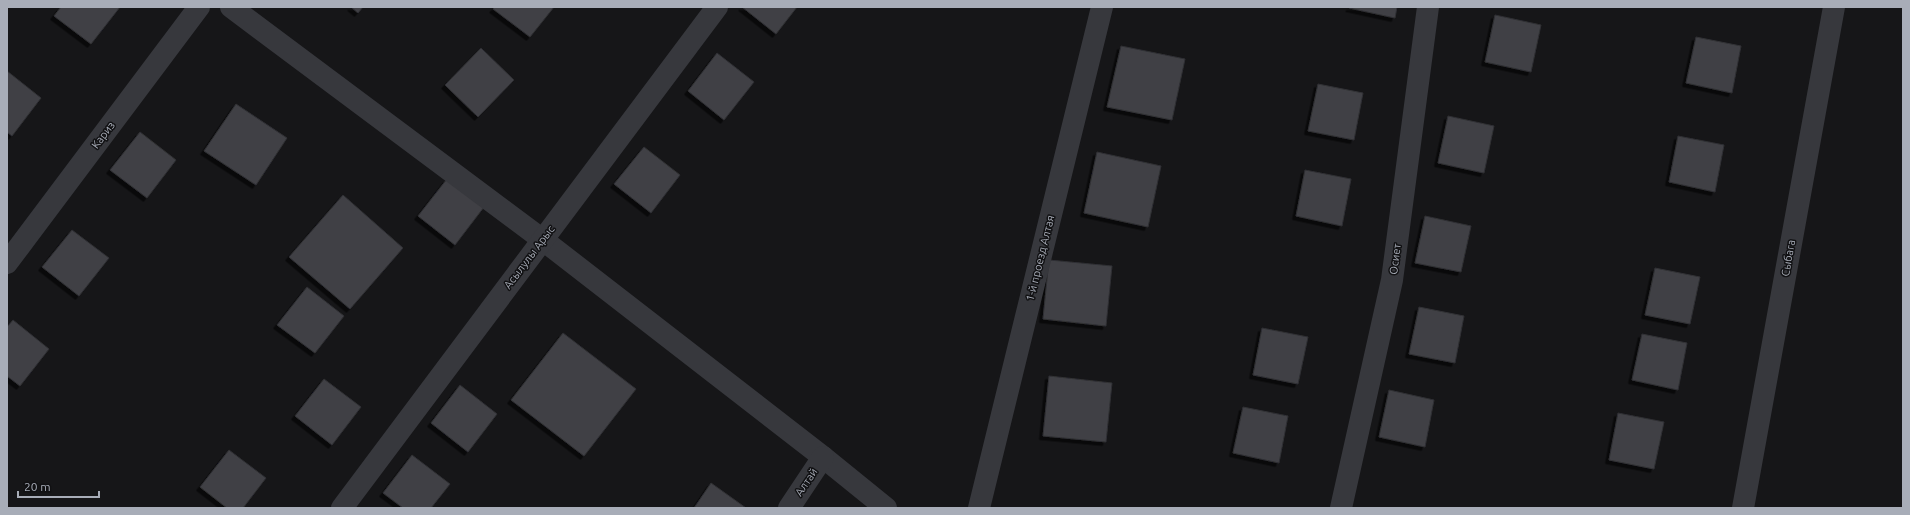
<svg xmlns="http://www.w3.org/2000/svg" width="1910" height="515" viewBox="0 0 1910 515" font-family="Ubuntu,sans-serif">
	<defs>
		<filter id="shadow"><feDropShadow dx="-3.5" dy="3.5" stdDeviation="0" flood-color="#0009"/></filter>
	</defs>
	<rect width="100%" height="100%" fill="#161618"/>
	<!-- building -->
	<g fill="#404145" stroke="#303034" filter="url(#shadow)">
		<polygon points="61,7 120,7 91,44 54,16"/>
		<polygon points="351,7 363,7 358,13"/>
		<polygon points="495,7 554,7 530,37 493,9"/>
		<polygon points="742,7 797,7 776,34"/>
		<polygon points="1350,7 1397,7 1395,18 1349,8"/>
		<polygon points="1495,15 1541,25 1531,72 1485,62"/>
		<polygon points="1696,37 1741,46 1732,93 1686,83"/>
		<polygon points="1121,46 1185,59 1172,120 1107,107"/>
		<polygon points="481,48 514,80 478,117 445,85"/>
		<polygon points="717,53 754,82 724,120 688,91"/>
		<polygon points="7,71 41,98 12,136 7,132"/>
		<polygon points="1318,84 1363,93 1354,140 1308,131"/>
		<polygon points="236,104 287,138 256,185 204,151"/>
		<polygon points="1448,116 1494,126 1484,173 1438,163"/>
		<polygon points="140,132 176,160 147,198 110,170"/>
		<polygon points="1678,136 1724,145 1715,192 1669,182"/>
		<polygon points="644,147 680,175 651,213 614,184"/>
		<polygon points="1097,152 1161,166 1148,227 1084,213"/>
		<polygon points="1305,170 1351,179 1342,226 1296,216"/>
		<polygon points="447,179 484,207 455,245 418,216"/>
		<polygon points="343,195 403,248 350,309 289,257"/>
		<polygon points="1425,216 1471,226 1461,272 1415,263"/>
		<polygon points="72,230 109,258 79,296 42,267"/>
		<polygon points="1049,260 1112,266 1106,326 1043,319"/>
		<polygon points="1655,268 1700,277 1690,324 1645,315"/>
		<polygon points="307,287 344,316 315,353 277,325"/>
		<polygon points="1419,307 1464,316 1455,363 1409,354"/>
		<polygon points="13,320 49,349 20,386 7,376 7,327"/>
		<polygon points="1262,328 1308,337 1298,384 1253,375"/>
		<polygon points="563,333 636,389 584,456 511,400"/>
		<polygon points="1642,334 1687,343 1678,390 1632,380"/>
		<polygon points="1049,376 1112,383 1106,442 1043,436"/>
		<polygon points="324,379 361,407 332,445 295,416"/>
		<polygon points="460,385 497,414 468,452 431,423"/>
		<polygon points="1389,390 1434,400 1425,447 1379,437"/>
		<polygon points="1243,407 1288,416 1279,463 1233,453"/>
		<polygon points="1618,413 1664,422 1654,469 1609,460"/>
		<polygon points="229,450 266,478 243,508 227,508 200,487"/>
		<polygon points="412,455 450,484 431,508 403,508 383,493"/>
		<polygon points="711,483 746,508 694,508"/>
	</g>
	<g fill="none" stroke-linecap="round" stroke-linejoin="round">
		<!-- minor -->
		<g stroke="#37383d" stroke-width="22">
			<polyline points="231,7 543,240 823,457 886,508"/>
			<polyline points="7,263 199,7"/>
			<polyline points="342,508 717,7"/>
			<polyline points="789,508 823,457"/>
			<polyline points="979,508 1102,7"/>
			<polyline points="1341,508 1392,280 1428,7"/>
			<polyline points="1743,508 1834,7"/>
		</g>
	</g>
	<g text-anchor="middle" stroke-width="3" stroke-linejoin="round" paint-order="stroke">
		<!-- street labels -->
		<g font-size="11" fill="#a8adb8" stroke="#111113">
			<text transform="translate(103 135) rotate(-53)" y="4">Кариз</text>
			<text transform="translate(529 257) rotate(-53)" y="4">Асылулы Арыс</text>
			<text transform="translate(1040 258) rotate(-76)" y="4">1-й проезд Алтая</text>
			<text transform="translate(1788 258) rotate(-80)" y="4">Сыбага</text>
			<text transform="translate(1395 259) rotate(-83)" y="4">Осиет</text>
			<text transform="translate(806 482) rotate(-56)" y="4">Алтай</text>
		</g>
	</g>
	<!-- border -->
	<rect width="1910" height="515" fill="none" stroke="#a8adb8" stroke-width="16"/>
	<!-- scale -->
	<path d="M18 491v6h81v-6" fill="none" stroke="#a8adb8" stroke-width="2"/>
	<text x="24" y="491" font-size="12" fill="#a8adb8" stroke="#111113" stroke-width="3" paint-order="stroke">20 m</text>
</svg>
